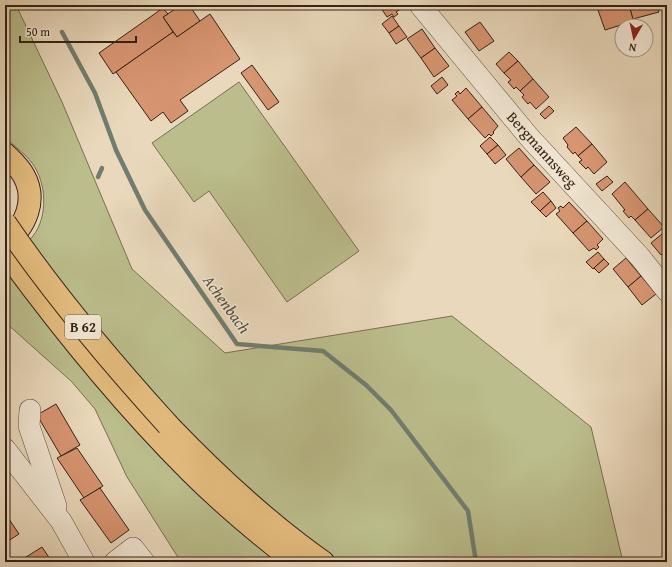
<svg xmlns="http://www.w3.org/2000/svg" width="672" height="567" viewBox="0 0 672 567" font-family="'Gentium Book Plus',serif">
	<rect width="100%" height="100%" fill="#e9d8bb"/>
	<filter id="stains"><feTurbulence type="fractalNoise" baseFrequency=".005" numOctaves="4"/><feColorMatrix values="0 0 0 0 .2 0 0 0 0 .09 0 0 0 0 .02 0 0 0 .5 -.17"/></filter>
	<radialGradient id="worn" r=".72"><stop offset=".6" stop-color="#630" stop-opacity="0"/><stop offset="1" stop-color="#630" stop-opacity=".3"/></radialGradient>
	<!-- green -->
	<g fill="#bbbd8c" stroke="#787050">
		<path d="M5 5H16L62 102 132 269 225 353 452 316 591 427 623 562H181L127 477 95 409 72 382 5 322V255C15 251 26 245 33 236 48 217 47 183 32 163 25 154 15 146 5 138Z"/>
		<polygon points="239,82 359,251 287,302 209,191 194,202 152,143"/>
	</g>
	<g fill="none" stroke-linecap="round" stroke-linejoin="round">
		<!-- stream -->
		<g stroke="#707d70" stroke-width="4.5">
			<polyline points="49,5 49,6"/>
			<polyline points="62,32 95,93 116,150 145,210 237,344 323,351 366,385 391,410 468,511 476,562"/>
			<polyline points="98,177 102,168"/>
		</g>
	</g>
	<!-- building -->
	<g fill="#d79571" stroke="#352215">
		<polygon points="181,5 189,5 200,21 177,37 163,17"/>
		<polygon points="379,5 400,5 402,8 396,12 398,14 394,17 392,14 387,17"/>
		<polygon points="614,5 629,5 634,21 605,30 598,10"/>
		<polygon points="639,5 656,5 659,12 633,19 630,8"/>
		<polygon points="163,8 168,14 163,17 173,32 113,74 99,53"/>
		<polygon points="210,14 240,59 180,100 188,111 171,123 163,112 151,121 116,72 173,32 177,37"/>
		<polygon points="392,16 399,26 389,33 382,24"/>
		<polygon points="480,22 494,41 479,51 465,32"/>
		<polygon points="399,26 407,37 396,44 389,33"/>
		<polygon points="422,29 435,48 421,58 407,39"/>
		<polygon points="435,48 449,66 434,77 421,58"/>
		<polygon points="509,52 518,61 504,73 496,64"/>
		<polygon points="518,61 533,79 520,91 516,87 514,89 508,82 511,80 504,73"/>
		<polygon points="252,65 279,102 268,110 241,73"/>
		<polygon points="442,77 448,85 437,94 431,86"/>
		<polygon points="533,79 549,97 536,109 530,102 528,104 522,97 524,95 520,91"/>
		<polygon points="466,88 482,107 468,119 452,100 457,96 455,94 458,91 460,94"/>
		<polygon points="549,106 554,111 545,119 540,114"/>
		<polygon points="482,107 498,126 493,132 494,133 491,136 489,134 485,138 468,119"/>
		<polygon points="576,127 592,144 578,156 575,152 573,154 567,147 568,145 563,138"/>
		<polygon points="490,137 498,145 487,154 480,146"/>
		<polygon points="592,144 607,162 594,174 588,167 586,169 579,162 582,160 578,156"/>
		<polygon points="498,145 506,155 495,164 487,154"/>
		<polygon points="519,148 534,165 521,177 506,159"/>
		<polygon points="534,165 550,182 536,194 521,177"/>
		<polygon points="607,176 613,182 602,191 596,184"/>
		<polygon points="625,182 648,209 635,220 631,216 629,218 623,211 625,210 612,194"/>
		<polygon points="543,192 551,201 540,211 531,202"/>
		<polygon points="551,201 556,208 546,217 540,211"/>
		<polygon points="569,202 587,221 573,233 556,214 560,211 558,208 561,206 563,208"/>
		<polygon points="648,209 664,227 651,238 635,220"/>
		<polygon points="587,221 603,239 597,245 599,247 596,250 594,248 589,251 573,233"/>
		<polygon points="662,234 667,240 667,249 661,255 651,243"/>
		<polygon points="598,252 604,259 593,269 586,262"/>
		<polygon points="626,258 641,276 628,287 613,269"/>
		<polygon points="604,259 609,264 599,273 594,268"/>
		<polygon points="641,276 656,294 642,305 628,287"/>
		<polygon points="56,404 80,445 61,456 37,415"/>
		<polygon points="77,448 103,486 84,498 57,458"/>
		<polygon points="100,488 129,530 111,543 80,500"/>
		<polygon points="5,513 19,534 5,543"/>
		<polygon points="42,547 52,562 25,562 23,559"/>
	</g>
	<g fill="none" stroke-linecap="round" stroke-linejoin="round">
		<!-- minor casing -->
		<g stroke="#62503e" stroke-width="22">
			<g id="minor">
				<polyline points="420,5 529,137 640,257 667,291"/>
				<polyline points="30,410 29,426 56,506"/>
				<polyline points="5,449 61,521 84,562"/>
				<polyline points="115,562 133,548 144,562"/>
			</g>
		</g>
		<!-- major casing -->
		<g stroke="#352215" stroke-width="24">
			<path id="major" d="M5 154C12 161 19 167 24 176 37 200 26 227 5 242"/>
		</g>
		<!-- highway casing -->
		<g stroke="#352215" stroke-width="24">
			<g id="highway">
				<path d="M5 251C62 329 122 403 190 471 223 504 259 534 295 562"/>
				<path d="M168 425C216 475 266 522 323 562"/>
			</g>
		</g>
		<!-- minor -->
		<use href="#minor" stroke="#f1e6d3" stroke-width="21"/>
		<!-- major -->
		<use href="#major" stroke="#e4bc7e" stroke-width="22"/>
		<!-- highway -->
		<use href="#highway" stroke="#e4bc7e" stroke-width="22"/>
		<!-- highway-bridge casing -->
		<g stroke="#352215" stroke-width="24" stroke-linecap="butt">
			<path id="highway-bridge" d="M5 223C54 295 110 361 168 425"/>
		</g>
		<!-- highway-bridge -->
		<use href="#highway-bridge" stroke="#e4bc7e" stroke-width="22"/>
	</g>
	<g text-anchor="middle" stroke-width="3" stroke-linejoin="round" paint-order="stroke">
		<!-- shield labels -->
		<rect fill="#f1e6d3" stroke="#6d5d4e" stroke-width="1" x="65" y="315" width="36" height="24" rx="3"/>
		<g font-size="14" font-weight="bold" fill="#352215">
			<text x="83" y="332">B 62</text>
		</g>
		<!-- street labels -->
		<g font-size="15" fill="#352215" stroke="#f1e6d3">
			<text transform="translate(542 150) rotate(48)" y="5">Bergmannsweg</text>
		</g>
		<!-- water labels -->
		<g font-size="16" font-style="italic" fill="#535043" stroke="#f1e6d3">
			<text transform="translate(227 304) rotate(54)" y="6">Achenbach</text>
		</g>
	</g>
	<!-- margin -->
	<rect width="672" height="567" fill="none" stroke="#e9d8bb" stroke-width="20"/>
	<rect x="6" y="6" width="660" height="555" fill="none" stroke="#352215" stroke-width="2"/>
	<rect x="10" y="10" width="652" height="547" fill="none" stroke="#352215"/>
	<!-- north arrow -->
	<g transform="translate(634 38) rotate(189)"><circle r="19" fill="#f1e6d3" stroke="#a69887"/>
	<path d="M0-3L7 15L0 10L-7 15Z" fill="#8f2418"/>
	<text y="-6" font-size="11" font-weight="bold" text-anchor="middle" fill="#352215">N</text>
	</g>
	<!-- scale -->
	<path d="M20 36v6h116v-6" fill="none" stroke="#352215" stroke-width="2"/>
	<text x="26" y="36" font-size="12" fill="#352215" stroke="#f1e6d3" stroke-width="3" paint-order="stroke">50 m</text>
	<rect width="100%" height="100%" filter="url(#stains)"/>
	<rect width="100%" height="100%" fill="url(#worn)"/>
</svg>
